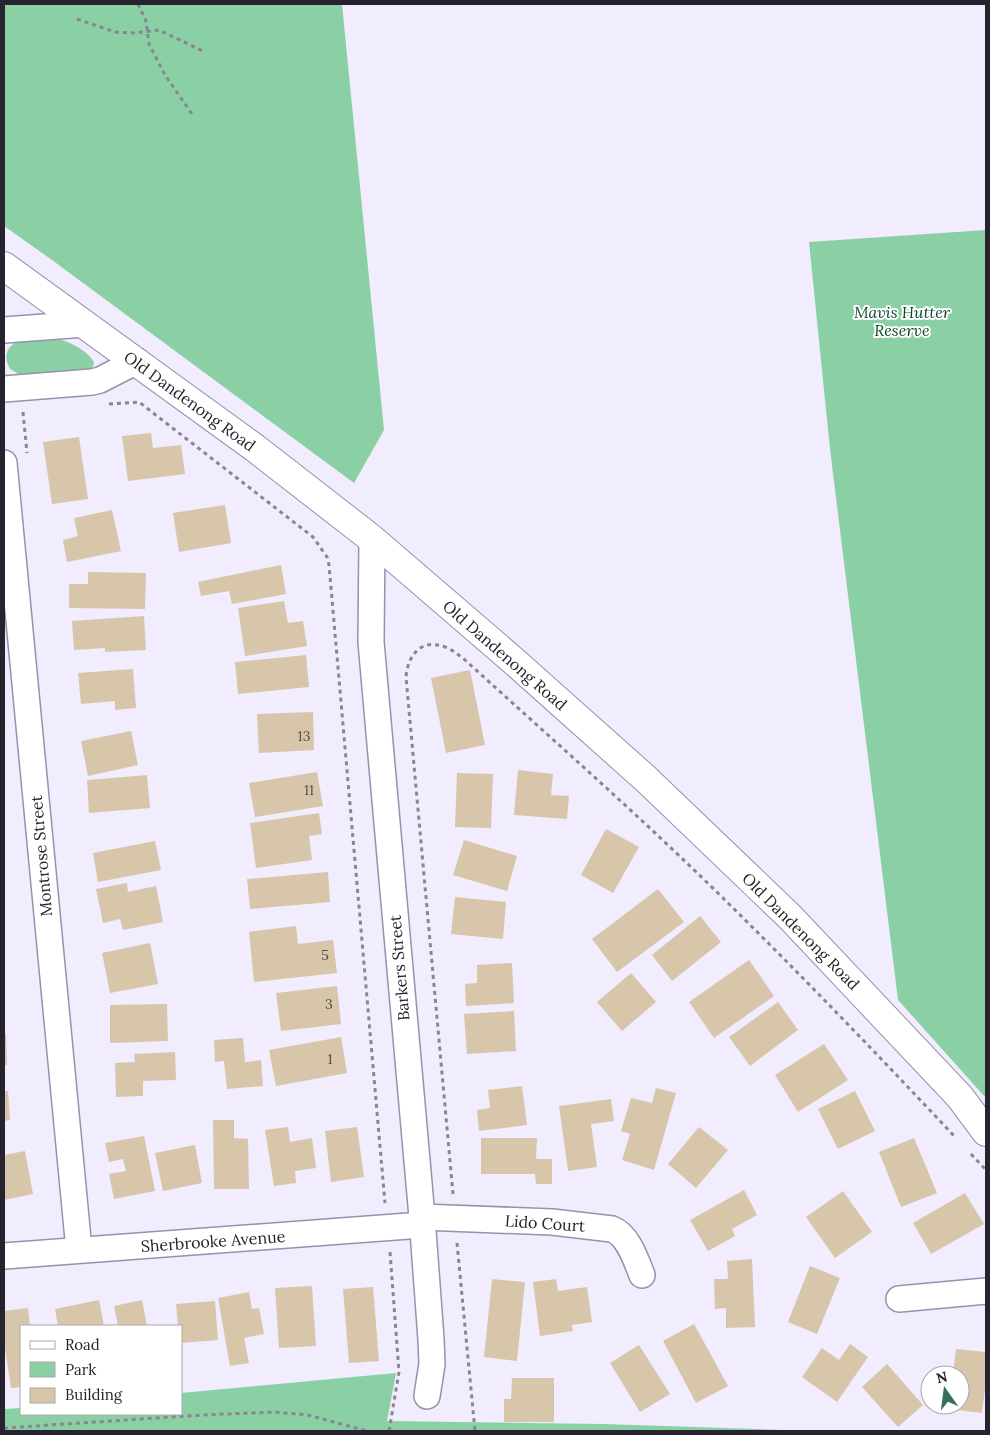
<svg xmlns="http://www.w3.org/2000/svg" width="990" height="1435" viewBox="0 0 990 1435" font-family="Lora,serif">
	<rect width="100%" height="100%" fill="#f1ecfe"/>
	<!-- green -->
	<g fill="#8bd0a5">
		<polygon points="4,4 342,4 384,430 354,483 52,260 4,226"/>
		<polygon points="986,230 986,1098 898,1000 830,449 809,242"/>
		<path d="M54 338C68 341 88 350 94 363L92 370 22 376 10 369C3 357 6 347 18 341Z"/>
		<polygon points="396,1373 387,1421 603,1424 813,1431 4,1431 4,1409 21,1408 21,1414 181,1414 181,1393"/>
	</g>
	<!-- building -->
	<g fill="#d8c6ab">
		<polygon points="151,433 153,448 181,445 185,474 128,481 122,436"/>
		<polygon points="79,437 88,499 52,504 43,442"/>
		<polygon points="225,505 231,543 179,552 173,513"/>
		<polygon points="112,510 121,551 67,562 63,540 78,536 74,518"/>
		<polygon points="281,565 286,594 232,604 229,591 201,596 198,582"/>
		<polygon points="88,572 146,573 145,609 69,608 69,584 88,584"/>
		<polygon points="284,601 288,623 303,621 307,646 245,656 238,608"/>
		<polygon points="144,616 146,650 105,652 105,648 74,650 72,621"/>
		<polygon points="306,655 309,687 238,694 235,662"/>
		<polygon points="133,669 136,708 115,710 115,701 81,704 78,673"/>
		<polygon points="470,670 485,745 446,753 431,678"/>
		<polygon points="313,712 314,750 259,753 257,714"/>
		<polygon points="131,731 138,765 88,776 81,741"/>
		<polygon points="518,770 553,774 551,795 569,796 567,819 514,815"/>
		<polygon points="317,772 323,806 255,817 249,783"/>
		<polygon points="457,773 493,774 491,828 455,827"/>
		<polygon points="147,775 150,808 89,813 87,780"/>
		<polygon points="319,813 322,834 309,836 312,860 256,868 250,823"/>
		<polygon points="606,829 639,847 613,893 581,875"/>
		<polygon points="464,840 517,856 507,891 453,875"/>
		<polygon points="155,841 161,870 98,882 93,853"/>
		<polygon points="328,872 330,902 250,909 247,879"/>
		<polygon points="127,883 128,892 156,886 163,922 123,930 120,919 103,923 96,889"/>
		<polygon points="658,889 684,922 617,972 592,939"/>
		<polygon points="455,897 506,902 503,939 451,934"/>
		<polygon points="700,916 721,942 672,981 652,955"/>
		<polygon points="296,926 298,944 333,940 337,973 254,982 249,932"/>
		<polygon points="150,943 158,984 110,993 102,953"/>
		<polygon points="749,960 774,996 714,1038 689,1002"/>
		<polygon points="512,963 514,1003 466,1006 465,984 477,983 477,965"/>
		<polygon points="631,973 656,1002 622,1031 597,1002"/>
		<polygon points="337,986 341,1024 281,1031 276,993"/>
		<polygon points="778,1002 798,1030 750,1066 729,1037"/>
		<polygon points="167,1004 168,1041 110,1043 110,1005"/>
		<polygon points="514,1011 516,1051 467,1054 464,1014"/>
		<polygon points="4,1034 6,1034 7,1065 4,1065"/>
		<polygon points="341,1037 347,1073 276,1086 269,1050"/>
		<polygon points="243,1038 245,1062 261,1060 263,1086 227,1089 224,1061 215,1062 214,1040"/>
		<polygon points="824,1044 848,1080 798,1112 775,1075"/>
		<polygon points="175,1052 176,1080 143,1081 143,1096 116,1097 115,1063 135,1062 134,1054"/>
		<polygon points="522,1086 527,1125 479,1131 477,1110 490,1108 488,1090"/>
		<polygon points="656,1088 676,1093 654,1170 622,1160 630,1134 621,1131 631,1098 652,1103"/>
		<polygon points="4,1091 8,1091 10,1120 4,1121"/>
		<polygon points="855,1091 875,1131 838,1149 818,1109"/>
		<polygon points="611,1099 614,1121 591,1124 597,1167 568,1171 559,1106"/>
		<polygon points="213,1120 234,1120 234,1138 248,1139 249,1189 214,1189"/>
		<polygon points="288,1127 290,1142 312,1138 316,1168 295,1171 296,1183 274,1186 265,1130"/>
		<polygon points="357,1127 364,1177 331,1182 325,1131"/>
		<polygon points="699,1127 728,1150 696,1188 668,1164"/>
		<polygon points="144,1136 155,1191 114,1199 109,1174 126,1171 123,1159 109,1162 105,1143"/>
		<polygon points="481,1138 537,1138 536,1159 552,1159 552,1184 536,1184 535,1174 481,1174"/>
		<polygon points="914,1138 937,1193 901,1207 879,1152"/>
		<polygon points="195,1145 202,1183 163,1191 155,1153"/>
		<polygon points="25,1151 33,1194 4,1200 4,1155"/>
		<polygon points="744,1190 757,1215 732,1229 735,1236 708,1251 690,1220"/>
		<polygon points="843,1191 872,1232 835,1258 806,1217"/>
		<polygon points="965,1193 984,1224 931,1254 913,1223"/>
		<polygon points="752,1259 755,1327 726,1328 726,1308 715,1309 714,1279 728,1279 727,1261"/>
		<polygon points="810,1266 840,1278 817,1334 788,1322"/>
		<polygon points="492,1279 525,1282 517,1361 484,1357"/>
		<polygon points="556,1279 558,1291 587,1287 592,1322 572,1325 573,1331 540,1336 533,1282"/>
		<polygon points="312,1286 316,1346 279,1348 275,1288"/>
		<polygon points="373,1287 379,1361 349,1363 343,1289"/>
		<polygon points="249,1292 252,1309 259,1308 264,1334 244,1338 249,1363 230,1366 218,1298"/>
		<polygon points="99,1300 104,1326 58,1326 55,1309"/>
		<polygon points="142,1300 147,1326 118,1326 114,1306"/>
		<polygon points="215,1301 218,1340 181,1343 181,1326 178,1326 176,1304"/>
		<polygon points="28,1308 30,1326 21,1326 21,1387 11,1388 4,1342 4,1311"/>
		<polygon points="694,1324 728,1386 696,1403 663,1341"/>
		<polygon points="850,1344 868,1357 837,1402 802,1377 822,1348 839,1360"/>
		<polygon points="639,1345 670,1394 640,1412 610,1363"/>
		<polygon points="956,1349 986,1352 986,1380 982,1413 949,1409 949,1405 960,1405 960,1375 953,1375"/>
		<polygon points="887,1364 923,1405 898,1427 862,1387"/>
		<polygon points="512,1378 554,1378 554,1422 504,1422 504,1399 511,1399"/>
	</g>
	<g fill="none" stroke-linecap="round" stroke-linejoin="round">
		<!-- minor casing -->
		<g stroke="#9890ac" stroke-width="28">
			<g id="minor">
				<polyline points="4,330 85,324"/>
				<polyline points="4,389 92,382 100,380 137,361"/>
				<polyline points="4,463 79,1250"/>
				<polyline points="372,539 371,642 422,1217 431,1339 432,1364 427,1396"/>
				<path d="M422 1217 552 1222 612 1229C628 1235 636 1260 642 1275"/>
				<polyline points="4,1256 422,1225"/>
				<polyline points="899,1299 986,1291"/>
			</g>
		</g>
		<!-- major casing -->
		<g stroke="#9890ac" stroke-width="30">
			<polyline id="major" points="4,266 255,448 372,539 516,663 646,779 790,917 960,1097 986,1132"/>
		</g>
		<!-- path -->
		<g stroke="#898593" stroke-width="3" stroke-dasharray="4 4" stroke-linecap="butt">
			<polyline points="138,4 146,21 149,44 165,75 192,114"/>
			<polyline points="77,19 115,32 135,33 159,30 205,52"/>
			<polyline points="109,404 139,402 313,537 327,557 329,565 385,1203"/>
			<polyline points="23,412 27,453"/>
			<polyline points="971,1154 986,1170"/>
			<path d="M453 1194 406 677C408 655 421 638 445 647 453 650 459 655 465 660 553 740 642 818 727 902 805 979 881 1058 956 1138"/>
			<polyline points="457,1243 475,1431"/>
			<polyline points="4,1428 202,1415 275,1412 308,1415 367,1431"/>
			<polyline points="389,1431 399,1372 390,1252"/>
		</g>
		<!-- minor -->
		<use href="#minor" stroke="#fff" stroke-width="25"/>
		<!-- major -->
		<use href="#major" stroke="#fff" stroke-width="28"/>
	</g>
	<g text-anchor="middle" stroke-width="4" stroke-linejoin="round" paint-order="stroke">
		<!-- number labels -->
		<g font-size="14" fill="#534c4d">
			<text x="304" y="741">13</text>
			<text x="309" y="795">11</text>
			<text x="325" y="960">5</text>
			<text x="329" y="1009">3</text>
			<text x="330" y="1064">1</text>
		</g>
		<!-- park labels -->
		<g font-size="16" font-style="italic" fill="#0f472a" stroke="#fff">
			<text x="902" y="318">Mavis Hutter<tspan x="902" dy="18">Reserve</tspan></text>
		</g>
		<!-- street labels -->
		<g font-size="16" fill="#27232e" stroke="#fff">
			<text transform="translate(190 401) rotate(36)" y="6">Old Dandenong Road</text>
			<text transform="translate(505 655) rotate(41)" y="6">Old Dandenong Road</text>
			<text transform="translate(41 856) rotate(-95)" y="6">Montrose Street</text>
			<text transform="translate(801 931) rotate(45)" y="6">Old Dandenong Road</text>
			<text transform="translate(399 968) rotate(-95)" y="6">Barkers Street</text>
			<text transform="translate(545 1223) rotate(4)" y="6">Lido Court</text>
			<text transform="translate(213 1241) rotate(-4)" y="6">Sherbrooke Avenue</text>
		</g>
	</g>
	<!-- border -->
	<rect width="990" height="1435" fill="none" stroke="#27232e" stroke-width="10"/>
	<!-- legend -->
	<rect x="20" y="1325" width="162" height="90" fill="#ffffff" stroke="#a9a7ab"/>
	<rect x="30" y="1341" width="25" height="8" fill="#ffffff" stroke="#a9a7ab"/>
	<text x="65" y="1350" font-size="15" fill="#27232e">Road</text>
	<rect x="30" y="1362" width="25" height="15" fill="#8bd0a5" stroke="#a9a7ab"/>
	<text x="65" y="1375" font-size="15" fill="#27232e">Park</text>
	<rect x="30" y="1388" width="25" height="15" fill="#d8c6ab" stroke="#a9a7ab"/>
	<text x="65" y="1400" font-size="15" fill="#27232e">Building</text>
	<!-- north arrow -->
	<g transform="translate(945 1390) rotate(346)"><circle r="24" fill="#ffffff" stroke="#a9a7ab"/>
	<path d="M0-4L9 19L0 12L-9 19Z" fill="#367059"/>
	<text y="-8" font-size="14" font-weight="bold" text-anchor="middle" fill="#27232e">N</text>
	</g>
</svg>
